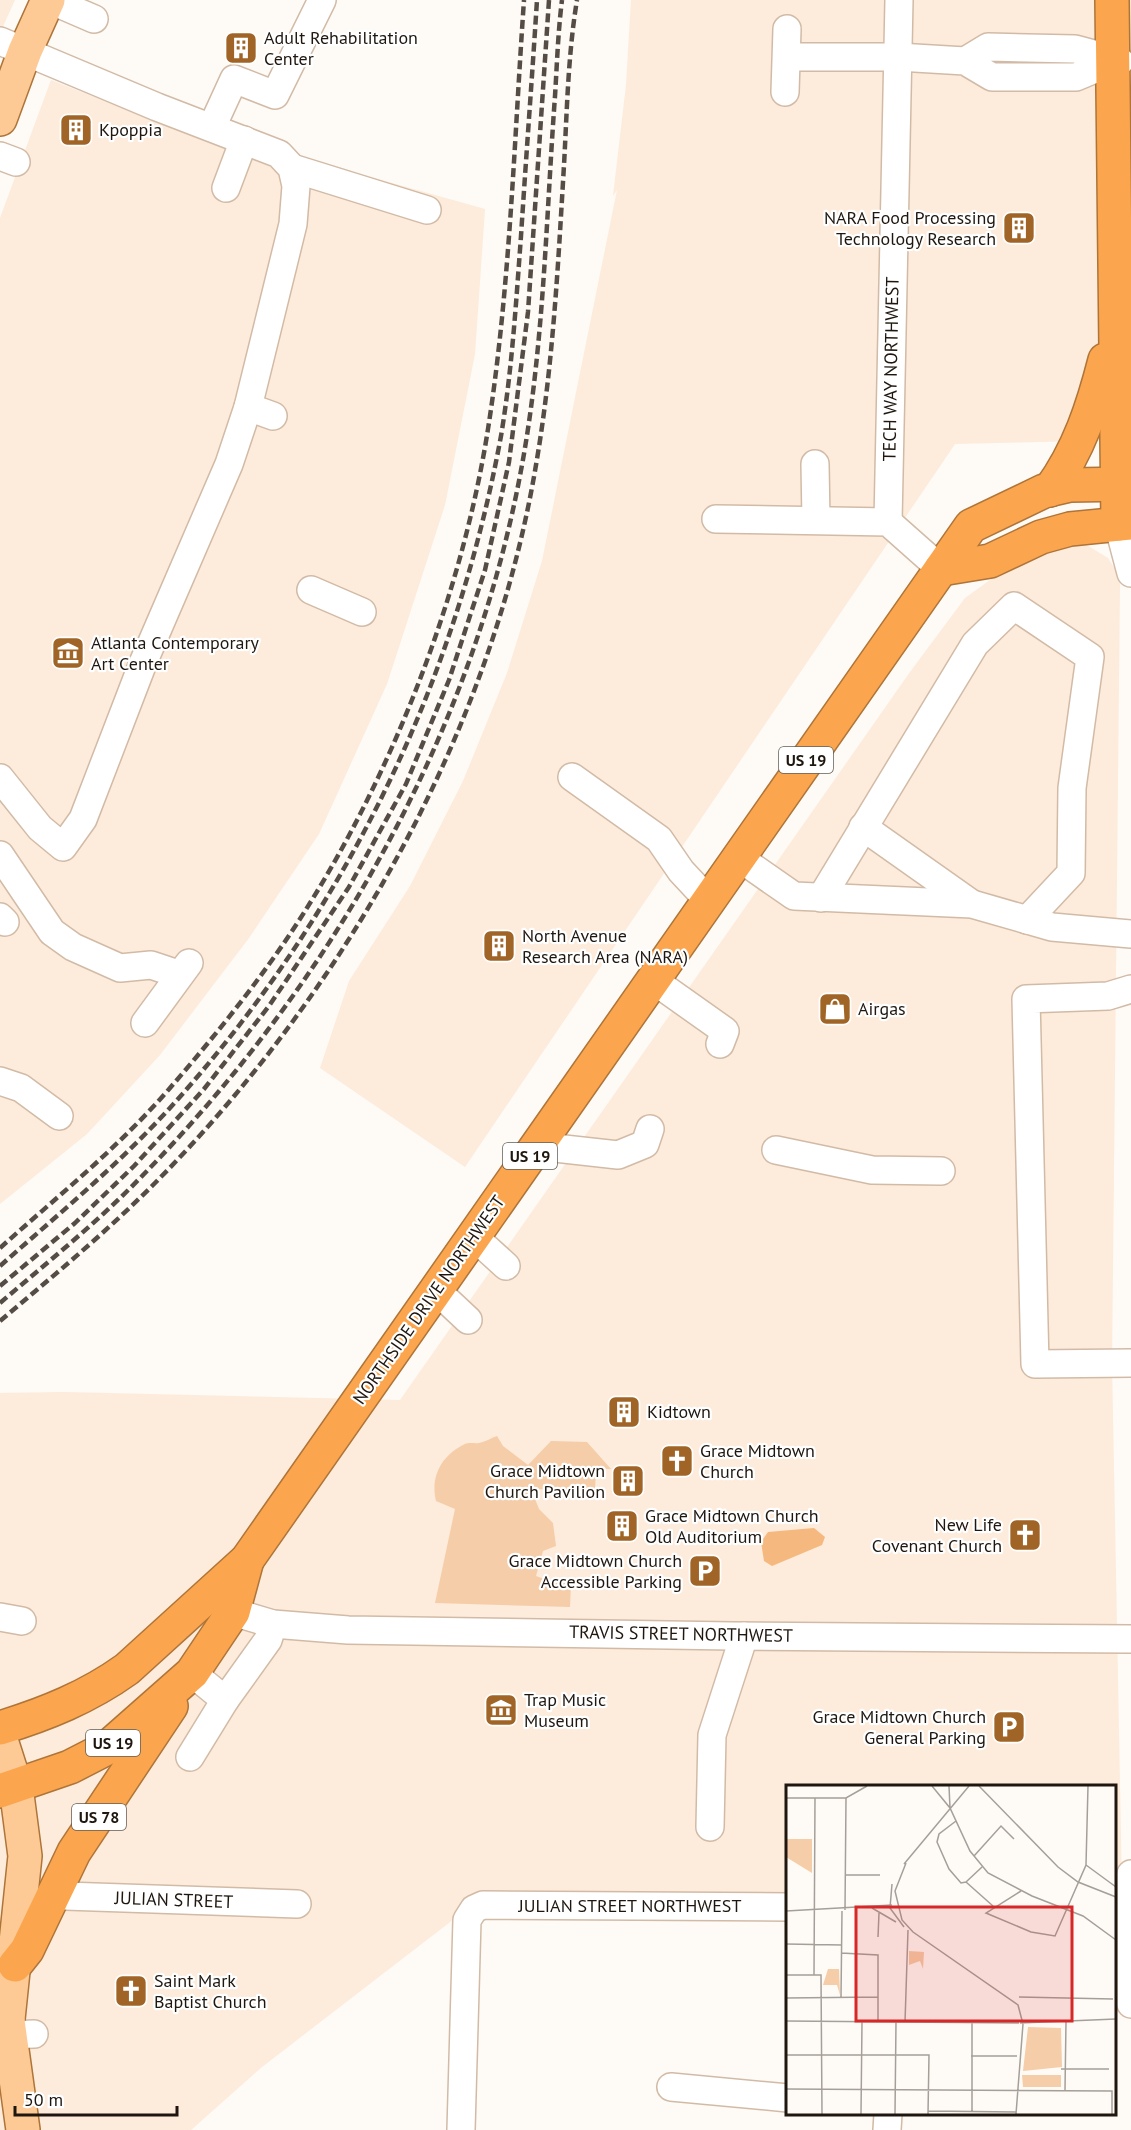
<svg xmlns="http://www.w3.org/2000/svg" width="1131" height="2130" viewBox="0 0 1131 2130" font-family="'PT Sans',sans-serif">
	<rect width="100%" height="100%" fill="#fefaf5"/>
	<!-- built -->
	<g fill="#fdebdb">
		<polygon points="0,0 15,0 0,33"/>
		<polygon points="631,0 1131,0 1131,440 955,444 465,1167 320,1068 349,981 410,886 463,781 507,673 542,561 617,190 613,196 626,85"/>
		<polygon points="51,80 281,171 335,167 485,209 475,354 445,505 387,684 319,834 249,938 160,1055 87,1134 0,1204 0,218"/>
		<polygon points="1085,544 1108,558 1117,572 1120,583 1112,1364 1122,1890 1118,1900 1114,1900 1114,1786 788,1786 787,1897 477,1895 462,1903 454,1919 262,2067 191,2130 0,2130 0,1393 64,1392 400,1400 910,672 965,598 1015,562 1057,545"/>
	</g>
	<!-- green -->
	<path fill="#f5cda8" d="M497 1436 503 1446 528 1465 551 1441 587 1442 611 1469H596L595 1491 531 1489 539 1509 553 1523 556 1546 543 1551 536 1576 555 1583H571L570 1607 435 1603 455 1509 436 1501C430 1476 442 1455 465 1444 470 1442 474 1444 479 1443 485 1442 491 1438 497 1436Z"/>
	<!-- water -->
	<polygon fill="#f5b87e" points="814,1528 825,1537 822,1545 772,1566 764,1561 761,1542 768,1532"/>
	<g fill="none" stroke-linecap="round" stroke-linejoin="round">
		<!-- minor casing -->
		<g stroke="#d2bba6" stroke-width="30">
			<g id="minor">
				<polyline points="50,0 94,19"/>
				<polyline points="0,41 157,107 279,154 292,168 296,186 293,224 248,407 229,464 143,663 83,819 63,847 40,828 0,778"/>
				<polyline points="790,57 898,57 965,61 992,77 1076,77 1114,61"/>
				<polyline points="965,61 988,47 1075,49 1120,61"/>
				<polyline points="785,92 787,29"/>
				<polyline points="212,127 234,79 275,95 322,0"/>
				<polyline points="0,156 16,162"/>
				<polyline points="292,168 427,210"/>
				<polyline points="226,188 244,140"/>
				<polyline points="248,407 273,416"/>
				<polyline points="815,464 816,520"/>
				<polyline points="716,519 888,522 941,569"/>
				<polyline points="888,522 899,0"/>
				<polyline points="1118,524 1131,573"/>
				<polyline points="311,590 362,612"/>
				<polyline points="572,777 659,839 681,871 708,900"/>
				<polyline points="863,827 972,904"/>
				<polyline points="0,855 52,932 73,947 120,968 151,965 178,974"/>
				<polyline points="738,857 794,896 972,904 1052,927 1131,934"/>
				<polyline points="821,898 975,644 1014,606 1090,657 1072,788 1071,873 1027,920"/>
				<polyline points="0,917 5,922"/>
				<polyline points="653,980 725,1031 720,1044"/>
				<polyline points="1131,989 1108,996 1026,999 1035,1364 1131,1363"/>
				<polyline points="145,1023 189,963"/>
				<polyline points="0,1081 21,1088 59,1116"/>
				<polyline points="537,1146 618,1155 645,1144 650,1129"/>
				<polyline points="776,1150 872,1170 941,1171"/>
				<polyline points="473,1236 506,1266"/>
				<polyline points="436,1290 468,1320"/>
				<polyline points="233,1612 273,1624 348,1630 732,1636 1131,1639"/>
				<polyline points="0,1617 22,1621"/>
				<polyline points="225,1700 268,1640 273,1624"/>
				<polyline points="190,1757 225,1700 192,1673"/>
				<polyline points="710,1827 712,1735 744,1636"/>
				<polyline points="1131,1874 1131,2004"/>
				<polyline points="53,1893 65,1896 297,1904"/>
				<polyline points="10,2035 34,2034"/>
				<polyline points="671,2087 788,2098"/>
				<polyline points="461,2130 467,1920 474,1909 483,1905 788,1907"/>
				<polyline points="887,2130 888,2114"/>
			</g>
		</g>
		<!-- major casing -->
		<g stroke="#ae7438" stroke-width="36">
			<g id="major">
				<polyline points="0,119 25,51 48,0"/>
				<polyline points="0,1737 16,1787 25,1856 8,2019"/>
				<polyline points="5,1999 23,2130"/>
			</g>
		</g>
		<!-- highway casing -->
		<g stroke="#ae7438" stroke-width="36">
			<g id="highway">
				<polyline points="1112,0 1118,524"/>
				<path d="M1050 490C1079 450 1093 407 1105 360"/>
				<polyline points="941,569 990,561 1041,537 1070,529 1131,523"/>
				<path d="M0 1728C46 1714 88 1697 127 1669L247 1560 971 526 1044 491 1070 485 1131 484"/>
				<polyline points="0,1791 70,1767 107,1748 192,1673 233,1612 247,1560"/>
				<polyline points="15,1965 27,1950 74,1852 171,1706"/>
			</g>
		</g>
		<!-- minor -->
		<use href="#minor" stroke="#fff" stroke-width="27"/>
		<!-- major -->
		<use href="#major" stroke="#fdca95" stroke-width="33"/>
		<!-- highway -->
		<use href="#highway" stroke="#fba64e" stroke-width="33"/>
		<!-- rail -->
		<g stroke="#544c45" stroke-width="4.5" stroke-dasharray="9 4.5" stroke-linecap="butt">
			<path d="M0 1248C57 1197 119 1147 170 1088 220 1030 270 968 310 903 396 765 463 589 488 429 510 288 514 143 524 0"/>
			<path d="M0 1266C61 1212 124 1160 178 1099 346 910 455 685 501 436 512 370 516 303 521 236 526 158 532 79 537 0"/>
			<polyline points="0,1286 75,1223 134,1166 204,1089 269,1006 349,887 406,784 449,680 485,570 509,462 528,312 549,0"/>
			<path d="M0 1303C49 1261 99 1221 144 1174 333 980 473 734 522 465 544 344 546 219 555 96 557 64 558 32 562 0"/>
			<path d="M0 1321C52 1277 104 1234 152 1186 343 994 491 734 536 465 553 366 558 266 564 165 567 111 568 54 577 0"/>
		</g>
	</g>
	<!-- icons -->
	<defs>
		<g id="building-square" transform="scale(1.725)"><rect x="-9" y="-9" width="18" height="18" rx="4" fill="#a06526" stroke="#fff"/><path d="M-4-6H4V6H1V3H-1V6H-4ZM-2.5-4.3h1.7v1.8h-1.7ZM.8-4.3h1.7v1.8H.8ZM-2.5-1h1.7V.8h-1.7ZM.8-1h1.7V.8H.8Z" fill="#fff"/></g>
		<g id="museum-square" transform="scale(1.725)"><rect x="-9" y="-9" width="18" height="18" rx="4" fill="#a06526" stroke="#fff"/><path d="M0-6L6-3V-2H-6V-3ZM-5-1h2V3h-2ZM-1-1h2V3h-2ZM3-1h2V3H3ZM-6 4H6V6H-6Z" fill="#fff"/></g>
		<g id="shop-square" transform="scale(1.725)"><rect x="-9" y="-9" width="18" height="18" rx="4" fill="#a06526" stroke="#fff"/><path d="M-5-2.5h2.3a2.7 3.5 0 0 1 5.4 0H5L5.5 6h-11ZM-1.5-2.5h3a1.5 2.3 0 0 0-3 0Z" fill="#fff"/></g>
		<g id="church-square" transform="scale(1.725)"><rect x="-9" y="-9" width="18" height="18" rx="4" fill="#a06526" stroke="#fff"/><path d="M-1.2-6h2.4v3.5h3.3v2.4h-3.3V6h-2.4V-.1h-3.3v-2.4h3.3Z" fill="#fff"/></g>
		<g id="parking-square" transform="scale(1.725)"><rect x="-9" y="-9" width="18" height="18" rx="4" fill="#a06526" stroke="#fff"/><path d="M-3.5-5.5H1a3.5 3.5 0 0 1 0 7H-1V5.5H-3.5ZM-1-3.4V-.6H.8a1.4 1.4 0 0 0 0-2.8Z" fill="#fff"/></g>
	</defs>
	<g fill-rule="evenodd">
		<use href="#building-square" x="241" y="48"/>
		<use href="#building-square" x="76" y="130"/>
		<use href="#building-square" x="1019" y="228"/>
		<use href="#museum-square" x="68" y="653"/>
		<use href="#building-square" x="499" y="946"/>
		<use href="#shop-square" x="835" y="1009"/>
		<use href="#building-square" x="624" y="1412"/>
		<use href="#church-square" x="677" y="1461"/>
		<use href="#building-square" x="628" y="1481"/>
		<use href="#building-square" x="622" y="1526"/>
		<use href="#church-square" x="1025" y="1535"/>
		<use href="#parking-square" x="705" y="1571"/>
		<use href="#museum-square" x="501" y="1710"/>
		<use href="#parking-square" x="1009" y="1727"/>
		<use href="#church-square" x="131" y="1991"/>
	</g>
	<g text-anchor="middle" stroke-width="4.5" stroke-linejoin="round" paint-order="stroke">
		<!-- shield labels -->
		<g fill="#fff" stroke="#625d57" stroke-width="1.5">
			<rect x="779" y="747" width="54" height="26" rx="4.5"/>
			<rect x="503" y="1143" width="54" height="26" rx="4.5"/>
			<rect x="86" y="1730" width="54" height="26" rx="4.5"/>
			<rect x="72" y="1804" width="54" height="26" rx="4.5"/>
		</g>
		<g font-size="16" font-weight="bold" fill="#1f170f">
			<text x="806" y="766">US 19</text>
			<text x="530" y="1162">US 19</text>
			<text x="113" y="1749">US 19</text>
			<text x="99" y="1823">US 78</text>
		</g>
		<!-- poi labels -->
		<g font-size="18" fill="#1f170f" stroke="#fff" text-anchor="start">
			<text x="264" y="44">Adult Rehabilitation<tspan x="264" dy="21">Center</tspan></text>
			<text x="99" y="136">Kpoppia</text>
			<text x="996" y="224" text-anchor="end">NARA Food Processing<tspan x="996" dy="21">Technology Research</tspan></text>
			<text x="91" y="649">Atlanta Contemporary<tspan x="91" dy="21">Art Center</tspan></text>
			<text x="522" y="942">North Avenue<tspan x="522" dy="21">Research Area (NARA)</tspan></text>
			<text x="858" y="1015">Airgas</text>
			<text x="647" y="1418">Kidtown</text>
			<text x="700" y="1457">Grace Midtown<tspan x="700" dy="21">Church</tspan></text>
			<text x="605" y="1477" text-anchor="end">Grace Midtown<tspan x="605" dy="21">Church Pavilion</tspan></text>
			<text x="645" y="1522">Grace Midtown Church<tspan x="645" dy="21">Old Auditorium</tspan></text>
			<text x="1002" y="1531" text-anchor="end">New Life<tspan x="1002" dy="21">Covenant Church</tspan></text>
			<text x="682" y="1567" text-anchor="end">Grace Midtown Church<tspan x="682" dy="21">Accessible Parking</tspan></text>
			<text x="524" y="1706">Trap Music<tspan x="524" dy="21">Museum</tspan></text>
			<text x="986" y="1723" text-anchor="end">Grace Midtown Church<tspan x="986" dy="21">General Parking</tspan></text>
			<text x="154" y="1987">Saint Mark<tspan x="154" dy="21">Baptist Church</tspan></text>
		</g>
		<!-- street labels -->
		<g font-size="18" fill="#1f170f" stroke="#fff">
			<text transform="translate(891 369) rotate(-89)" y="6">TECH WAY NORTHWEST</text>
			<text transform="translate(429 1300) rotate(-55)" y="6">NORTHSIDE DRIVE NORTHWEST</text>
			<text transform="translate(681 1634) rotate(1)" y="6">TRAVIS STREET NORTHWEST</text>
			<text transform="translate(174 1900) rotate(2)" y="6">JULIAN STREET</text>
			<text x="630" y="1912">JULIAN STREET NORTHWEST</text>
		</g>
	</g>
	<!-- overview -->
	<g transform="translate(786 1785)">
		<rect width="330" height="330" fill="#fefaf5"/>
		<path d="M0 54H26V88L0 72ZM123 166 138 167 137 184 134 176 123 180ZM42 184H53L54 210 51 200H37ZM242 242 275 243 276 282 237 286ZM236 290H275V302H237Z" fill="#f5cda8"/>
		<path fill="none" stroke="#a59f99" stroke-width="1.5" d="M146 1 164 23 184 66 202 88 246 111 297 131 330 155M163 1 164 23M193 1 272 82 292 97 330 112M0 13H60L81 1M170 36 153 49 151 57 163 84 175 98 180 97M188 71 215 41 228 54M120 78 109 106 116 135 127 147 232 220 237 239M118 79 183 1M300 80 330 102M60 90H94M180 97 207 121M180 97 196 82M106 99 104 123 118 142M235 106 200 128 245 147 269 151 300 80 302 1M86 123 110 137M59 125 60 13M0 126 106 120M92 152 93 128M0 159 56 160M55 168 92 170V236M0 190H35L36 329M28 190 29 13M55 212 56 126M233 212 327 214M0 213 92 212M0 236 233 238M119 237 122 145M186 238V327M234 238 330 234M0 270H143L142 329M185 271H231M275 284H323M0 304 326 306V329M279 305 280 237M142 326 230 327M75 329 76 237M109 329 110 237M230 329 237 239"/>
		<path fill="#d62828" fill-opacity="0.15" stroke="#d62828" stroke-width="3" d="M70 122H286V236H70Z"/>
		<rect width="330" height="330" fill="none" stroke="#1f170f" stroke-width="3"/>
	</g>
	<!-- scale -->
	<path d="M15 2106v9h162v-9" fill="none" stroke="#1f170f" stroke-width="3"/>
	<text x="24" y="2106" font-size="18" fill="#1f170f" stroke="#ffffff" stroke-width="4.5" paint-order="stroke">50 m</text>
</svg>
